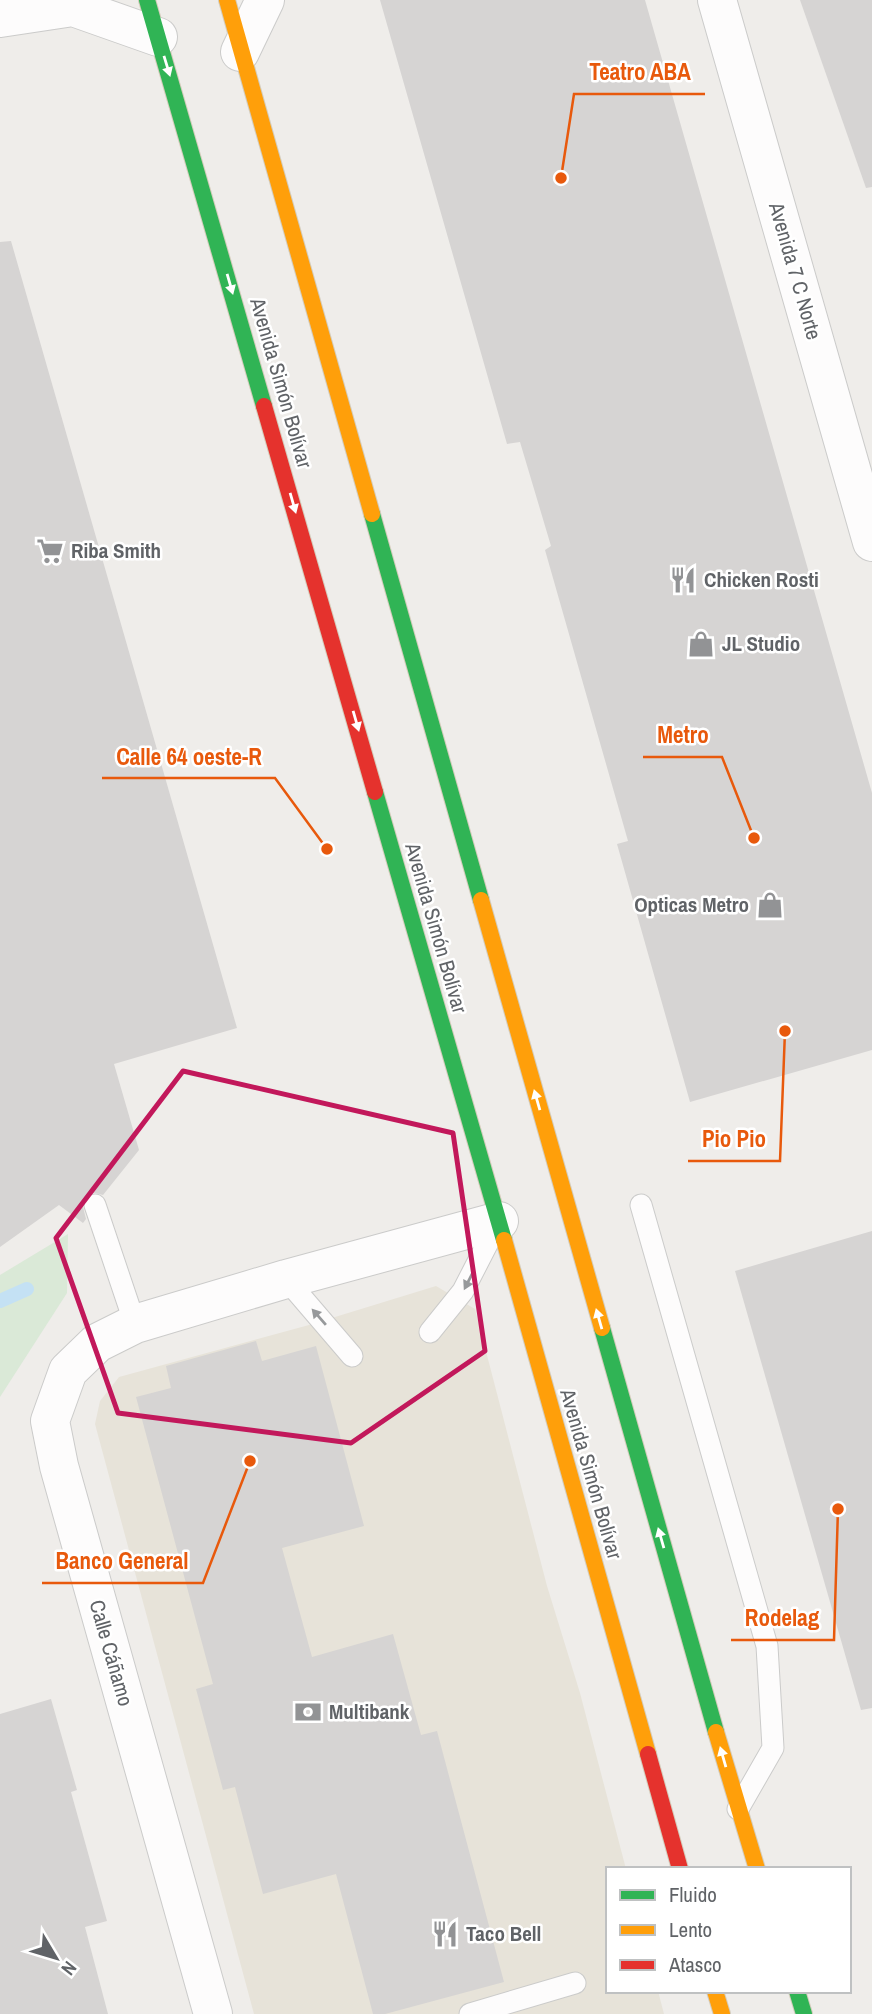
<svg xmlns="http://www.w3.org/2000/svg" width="872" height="2014" viewBox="0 0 872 2014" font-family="'Archivo Narrow',sans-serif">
	<rect width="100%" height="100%" fill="#efedea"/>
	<!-- commercial -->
	<polygon fill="#e7e3d9" points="436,1286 475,1309 547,1586 580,1693 626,1869 608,1869 608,1991 658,1991 664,2014 254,2014 95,1424 100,1401 119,1377 309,1325"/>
	<!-- green -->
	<polygon fill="#dae9d7" points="68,1234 67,1293 0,1397 0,1275"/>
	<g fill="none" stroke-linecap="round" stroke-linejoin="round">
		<!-- stream -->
		<polyline stroke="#c4e1f4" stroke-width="14" points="0,1301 27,1289"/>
	</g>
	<!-- building -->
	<g fill="#d6d4d3">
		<polygon points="380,0 645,0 872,793 872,1050 690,1102 617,844 628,841 545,550 551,546 520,442 507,444"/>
		<polygon points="800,0 872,0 872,187 866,188"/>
		<polygon points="11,241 237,1028 114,1064 139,1150 103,1195 91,1192 85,1197 82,1203 86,1219 83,1223 59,1205 0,1247 0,242"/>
		<polygon points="872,1231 872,1708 861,1710 735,1271"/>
		<polygon points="256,1341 262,1361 316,1346 364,1526 282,1548 312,1657 393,1634 421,1735 437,1731 504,1982 385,2014 373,2014 336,1874 263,1894 235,1787 223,1790 196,1689 213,1684 136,1397 171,1388 166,1366"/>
		<polygon points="51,1699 77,1790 71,1792 107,1921 85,1927 108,2014 0,2014 0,1714"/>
	</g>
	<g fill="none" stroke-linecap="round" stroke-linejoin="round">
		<!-- lane casing -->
		<g stroke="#cbcbca" stroke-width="23">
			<g id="lane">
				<polyline points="95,1205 135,1324"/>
				<polyline points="641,1205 767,1646 773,1748 738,1809"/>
				<polyline points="286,1279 352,1356"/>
				<polyline points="430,1332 463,1291 499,1221"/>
				<polyline points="470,2014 575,1983"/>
			</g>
		</g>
		<!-- street casing -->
		<g stroke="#cbcbca" stroke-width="40">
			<g id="street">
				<polyline points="717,0 872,542"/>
				<polyline points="0,18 73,7 158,37"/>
				<polyline points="240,52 265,0"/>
				<polyline points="213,2014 59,1466 50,1421 68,1371 97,1343 135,1324 286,1279 499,1221"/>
			</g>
		</g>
		<!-- fast casing -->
		<g stroke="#d4ccbb" stroke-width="18">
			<g id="fast">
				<polyline points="147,0 264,406"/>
				<polyline points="372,514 481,900"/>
				<polyline points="375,792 504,1240"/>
				<polyline points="602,1328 716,1732"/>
				<polyline points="797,1991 804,2014"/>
			</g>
		</g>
		<!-- slow casing -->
		<g stroke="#d4ccbb" stroke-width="18">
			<g id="slow">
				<polyline points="227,0 372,514"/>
				<polyline points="481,900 602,1328"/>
				<polyline points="504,1240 648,1754"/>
				<polyline points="716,1732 757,1869"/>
				<polyline points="715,1991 722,2014"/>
			</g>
		</g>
		<!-- jam casing -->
		<g stroke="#d4ccbb" stroke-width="18">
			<g id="jam">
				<polyline points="264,406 375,792"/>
				<polyline points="648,1754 680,1869"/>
			</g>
		</g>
		<!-- lane -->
		<use href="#lane" stroke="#fdfcfc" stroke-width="21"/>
		<!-- street -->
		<use href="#street" stroke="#fdfcfc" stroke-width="38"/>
		<!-- fast -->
		<use href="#fast" stroke="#30b455" stroke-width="16"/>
		<!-- slow -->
		<use href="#slow" stroke="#ff9f0a" stroke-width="16"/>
		<!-- jam -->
		<use href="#jam" stroke="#e5322d" stroke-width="16"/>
	</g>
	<!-- one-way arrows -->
	<defs><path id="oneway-solid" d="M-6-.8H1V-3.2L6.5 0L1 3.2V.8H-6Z" transform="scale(1.75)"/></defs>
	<g fill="#fff">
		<use href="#oneway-solid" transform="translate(167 66) rotate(73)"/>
		<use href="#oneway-solid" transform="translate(230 284) rotate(74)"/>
		<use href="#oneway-solid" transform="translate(293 503) rotate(74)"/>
		<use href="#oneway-solid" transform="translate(356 721) rotate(74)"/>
		<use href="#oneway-solid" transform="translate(537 1100) rotate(-106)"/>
		<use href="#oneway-solid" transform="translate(599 1319) rotate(-106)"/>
		<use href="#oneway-solid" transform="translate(661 1538) rotate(-106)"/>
		<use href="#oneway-solid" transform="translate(723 1757) rotate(-106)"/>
	</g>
	<g fill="#97999b">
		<use href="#oneway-solid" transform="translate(469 1280) rotate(117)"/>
		<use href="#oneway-solid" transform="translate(319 1317) rotate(-131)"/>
	</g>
	<!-- marked area -->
	<path fill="none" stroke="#c2185b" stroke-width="5" stroke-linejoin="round" d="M183 1071 453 1133 485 1351 351 1443 118 1413 56 1238Z"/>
	<!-- icons -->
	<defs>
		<g id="supermarket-bare" transform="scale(2.1)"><path d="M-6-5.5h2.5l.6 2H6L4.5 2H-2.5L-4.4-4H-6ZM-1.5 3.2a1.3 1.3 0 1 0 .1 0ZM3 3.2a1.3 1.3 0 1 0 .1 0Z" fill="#929395" stroke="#fff" stroke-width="2.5" paint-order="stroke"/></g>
		<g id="restaurant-bare" transform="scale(2.1)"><path d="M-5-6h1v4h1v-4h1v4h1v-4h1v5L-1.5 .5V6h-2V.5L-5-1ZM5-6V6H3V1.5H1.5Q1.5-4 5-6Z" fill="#929395" stroke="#fff" stroke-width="2.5" paint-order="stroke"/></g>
		<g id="shop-bare" transform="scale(2.1)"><path d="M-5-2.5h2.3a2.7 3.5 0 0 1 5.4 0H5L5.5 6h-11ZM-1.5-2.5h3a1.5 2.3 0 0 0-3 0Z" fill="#929395" stroke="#fff" stroke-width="2.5" paint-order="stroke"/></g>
		<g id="bank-bare" transform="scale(2.1)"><path d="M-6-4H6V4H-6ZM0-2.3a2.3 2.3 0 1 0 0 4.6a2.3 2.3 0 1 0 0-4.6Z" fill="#929395" stroke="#fff" stroke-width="2.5" paint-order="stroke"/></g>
	</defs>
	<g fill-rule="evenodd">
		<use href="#supermarket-bare" x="50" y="551"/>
		<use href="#restaurant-bare" x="683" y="580"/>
		<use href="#shop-bare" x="701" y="644"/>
		<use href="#shop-bare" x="770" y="905"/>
		<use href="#bank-bare" x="308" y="1712"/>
		<use href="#restaurant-bare" x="445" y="1934"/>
	</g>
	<g text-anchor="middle" stroke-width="5" stroke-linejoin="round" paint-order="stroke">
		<!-- street labels -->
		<g font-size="21" fill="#606367" stroke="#fff">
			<text transform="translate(795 271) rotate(74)" y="7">Avenida 7 C Norte</text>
			<text transform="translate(281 383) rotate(74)" y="7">Avenida Simón Bolívar</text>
			<text transform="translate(436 928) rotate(74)" y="7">Avenida Simón Bolívar</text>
			<text transform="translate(591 1474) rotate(74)" y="7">Avenida Simón Bolívar</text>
			<text transform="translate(111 1653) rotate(74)" y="7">Calle Cáñamo</text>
		</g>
		<!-- poi labels -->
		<g font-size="21" font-weight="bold" fill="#606367" stroke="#fff" text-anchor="start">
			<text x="71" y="558">Riba Smith</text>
			<text x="704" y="587">Chicken Rosti</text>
			<text x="722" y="651">JL Studio</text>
			<text x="749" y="912" text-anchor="end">Opticas Metro</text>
			<text x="329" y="1719">Multibank</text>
			<text x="466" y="1941">Taco Bell</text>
		</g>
	</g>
	<!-- callouts -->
	<path fill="none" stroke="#e8590c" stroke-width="2.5" d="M561 178L574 94H705M754 838L722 757H643M327 849L275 778H102M785 1031L780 1161H688M250 1461L203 1583H42M838 1509L834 1640H731"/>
	<g fill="#e8590c" stroke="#fff" stroke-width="2.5">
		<circle cx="561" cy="178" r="7"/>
		<circle cx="754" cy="838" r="7"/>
		<circle cx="327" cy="849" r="7"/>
		<circle cx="785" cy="1031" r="7"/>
		<circle cx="250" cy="1461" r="7"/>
		<circle cx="838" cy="1509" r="7"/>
	</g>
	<g font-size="23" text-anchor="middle" font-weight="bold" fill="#e8590c" stroke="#fff" stroke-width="5" stroke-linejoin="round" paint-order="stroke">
		<text x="640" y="80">Teatro ABA</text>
		<text x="683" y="743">Metro</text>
		<text x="189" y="765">Calle 64 oeste-R</text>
		<text x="734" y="1147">Pio Pio</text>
		<text x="122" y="1569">Banco General</text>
		<text x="782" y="1626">Rodelag</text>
	</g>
	<!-- legend -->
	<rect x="606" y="1867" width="245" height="126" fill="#ffffff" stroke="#bfc1c2" stroke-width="2"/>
	<rect x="620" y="1890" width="35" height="10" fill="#30b455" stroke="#bfc1c2" stroke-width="2"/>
	<text x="669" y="1902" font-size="21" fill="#606367">Fluido</text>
	<rect x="620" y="1925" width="35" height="10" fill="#ff9f0a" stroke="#bfc1c2" stroke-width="2"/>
	<text x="669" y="1937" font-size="21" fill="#606367">Lento</text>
	<rect x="620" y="1960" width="35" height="10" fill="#e5322d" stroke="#bfc1c2" stroke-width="2"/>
	<text x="669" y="1972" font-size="21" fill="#606367">Atasco</text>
	<!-- north arrow -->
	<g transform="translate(56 1958) rotate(128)" stroke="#ffffff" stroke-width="5" paint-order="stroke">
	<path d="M0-5L12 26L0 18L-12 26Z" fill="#606367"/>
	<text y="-10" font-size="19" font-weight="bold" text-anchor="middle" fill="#606367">N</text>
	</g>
</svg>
